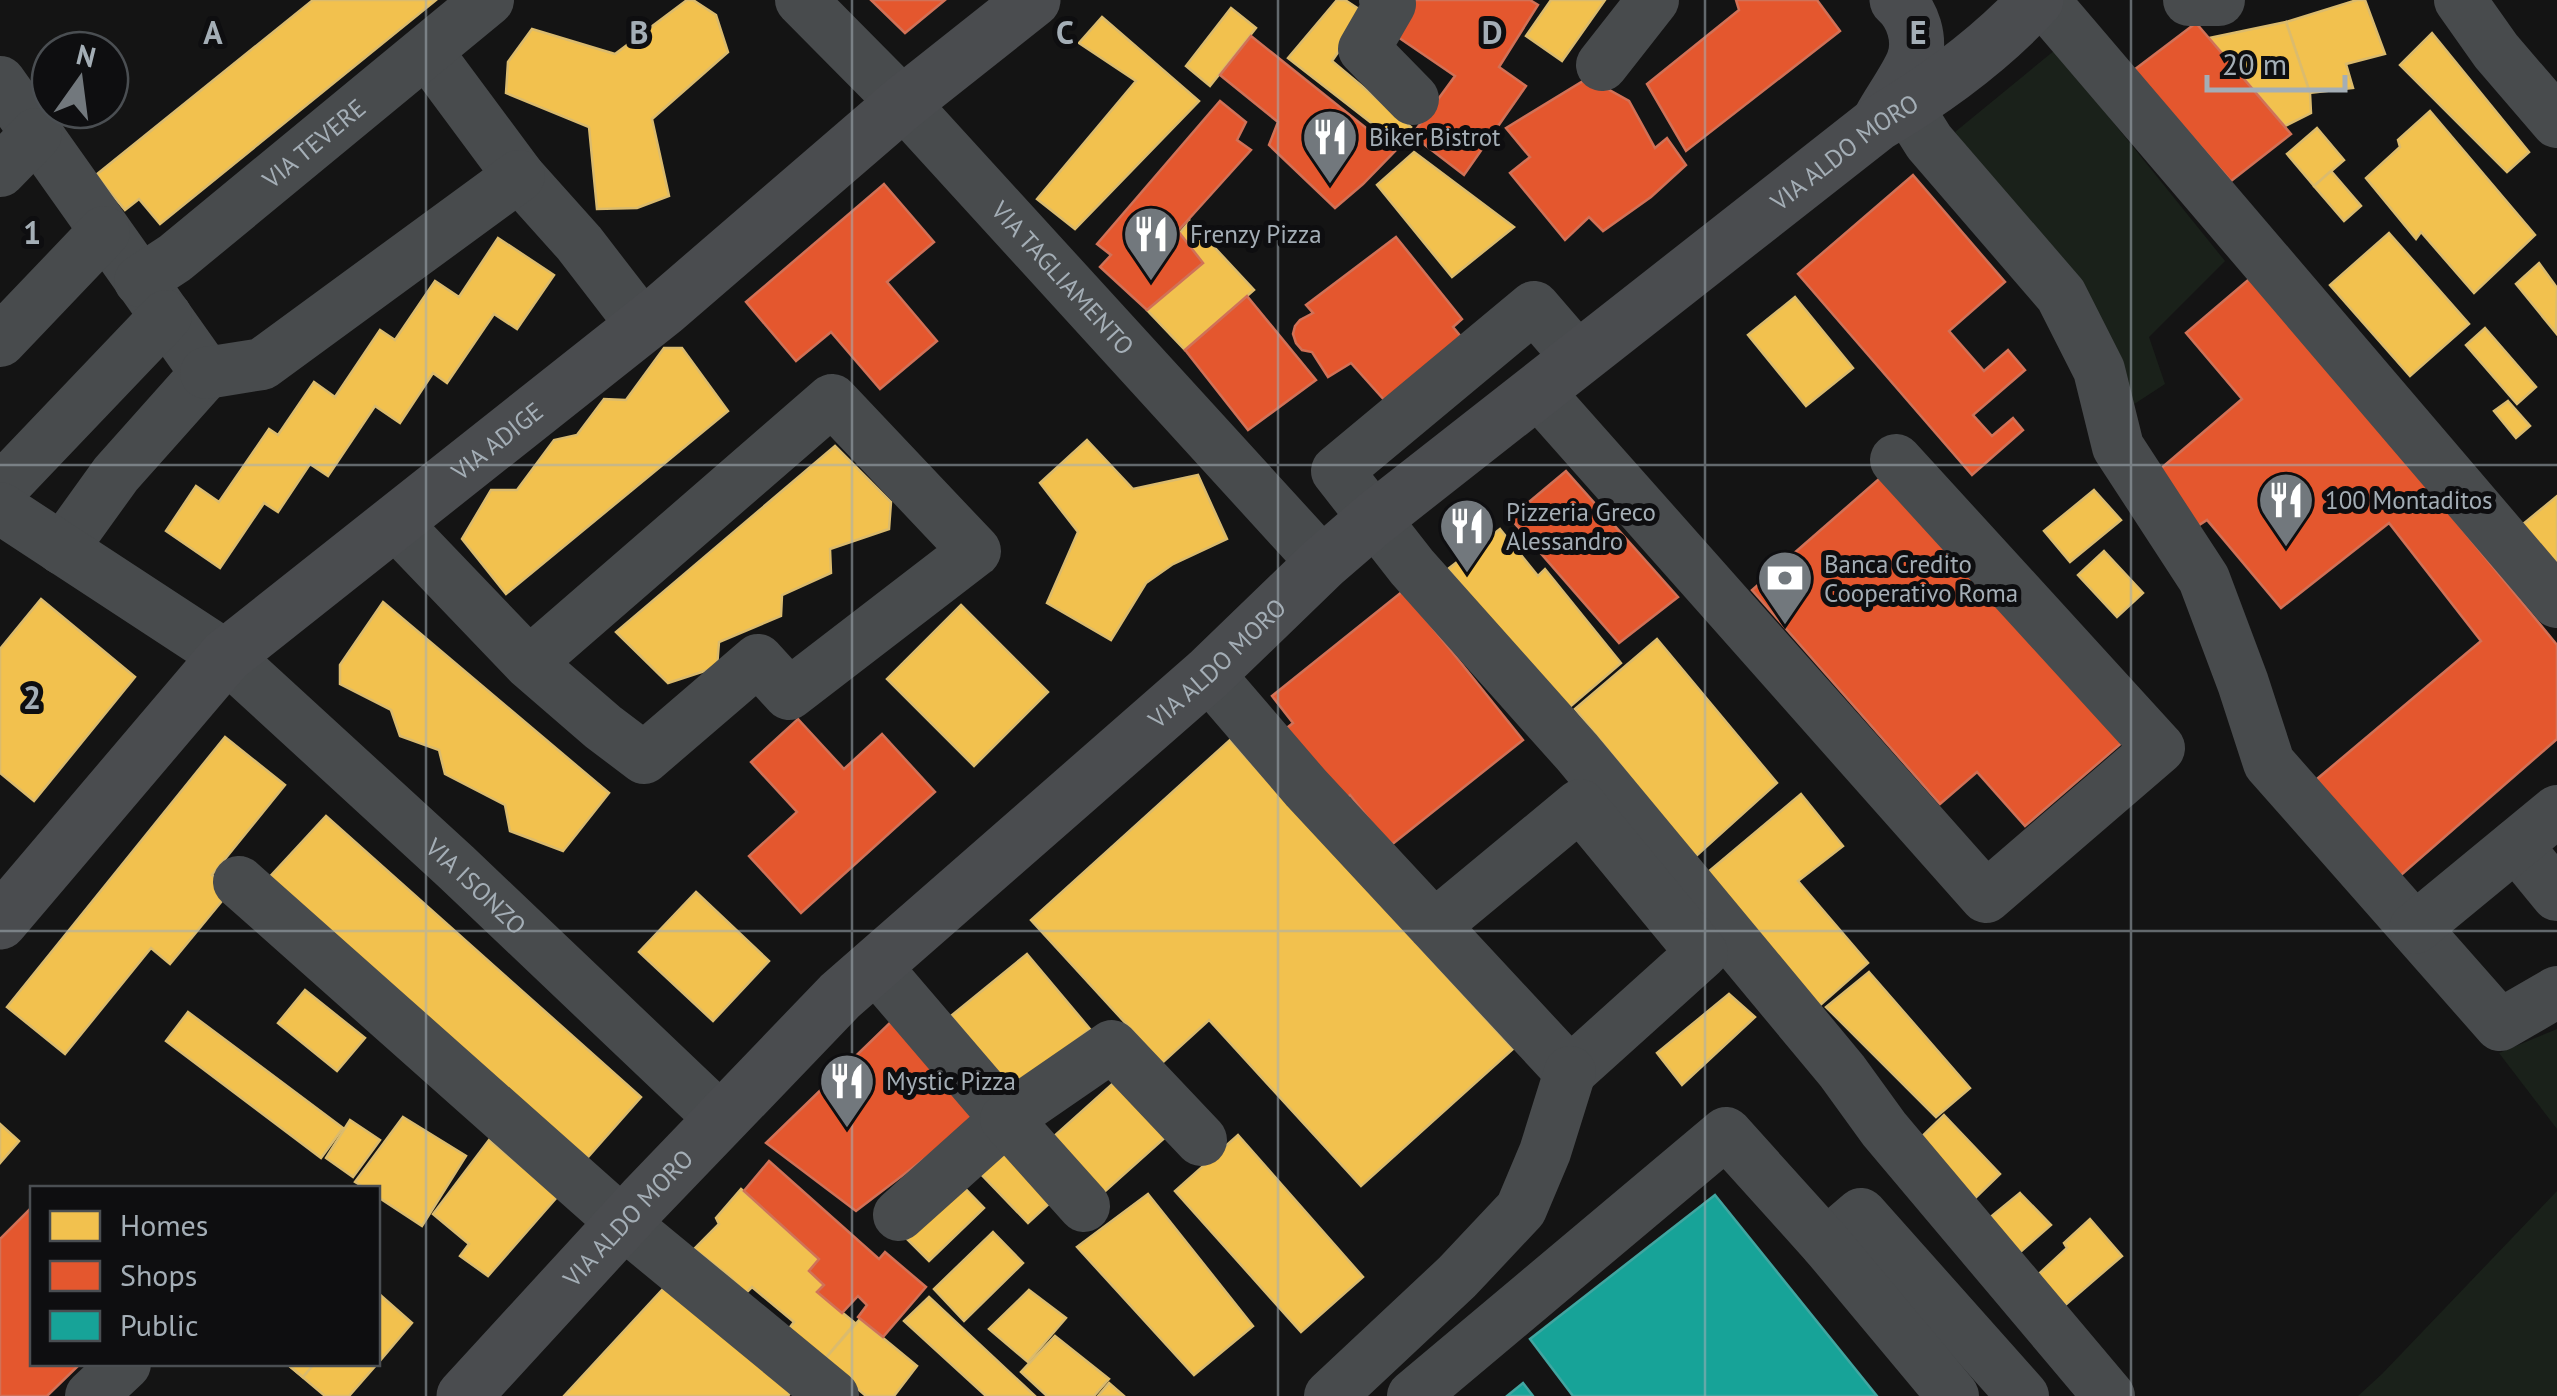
<svg xmlns="http://www.w3.org/2000/svg" width="2557" height="1396" viewBox="0 0 2557 1396" font-family="'PT Sans',sans-serif">
	<rect width="100%" height="100%" fill="#141414"/>
	<!-- green -->
	<g fill="#1a211a">
		<polygon points="2055,50 2225,261 2149,337 2165,384 2119,414 2090,310 1955,132"/>
		<polygon points="2557,1029 2557,1129 2499,1053"/>
		<polygon points="2557,1191 2557,1396 2358,1396 2382,1374"/>
	</g>
	<!-- homes -->
	<g fill="#f2c14e" stroke="#dbbb6d" stroke-width="2.5">
		<polygon points="313,0 436,0 160,224 139,199 125,210 96,175"/>
		<polygon points="687,0 693,0 716,15 728,52 652,119 669,196 637,208 597,209 589,127 506,93 508,62 532,29 615,54"/>
		<polygon points="1337,0 1345,0 1365,13 1332,61 1411,127 1396,142 1288,58"/>
		<polygon points="1551,0 1605,0 1562,61 1526,36"/>
		<polygon points="2357,0 2365,0 2385,54 2346,64 2353,88 2310,93 2286,22"/>
		<polygon points="1231,8 1256,28 1210,86 1186,66"/>
		<polygon points="1102,17 1199,101 1075,229 1037,199 1136,81 1079,43"/>
		<polygon points="2286,22 2310,93 2311,113 2285,126 2209,38"/>
		<polygon points="2432,33 2529,152 2507,172 2400,65"/>
		<polygon points="2430,111 2535,235 2474,293 2421,232 2416,239 2366,178 2400,147 2398,140"/>
		<polygon points="2317,128 2344,160 2314,186 2287,154"/>
		<polygon points="1414,152 1514,227 1452,277 1377,185"/>
		<polygon points="2331,171 2361,206 2344,221 2314,186"/>
		<polygon points="1190,221 1254,290 1185,350 1147,310 1203,263 1179,234"/>
		<polygon points="2389,233 2469,324 2410,376 2330,285"/>
		<polygon points="498,238 554,275 517,329 494,314 447,383 433,373 400,423 375,406 328,476 310,464 278,512 264,503 220,568 166,531 196,486 219,502 269,429 278,435 314,382 335,397 380,330 395,340 435,281 459,297"/>
		<polygon points="2539,263 2557,288 2556,333 2516,284"/>
		<polygon points="1795,297 1853,368 1806,406 1748,335"/>
		<polygon points="2485,328 2536,387 2517,404 2466,345"/>
		<polygon points="664,348 682,348 728,411 506,594 462,539 491,490 517,490 554,440 577,435 604,399 626,400"/>
		<polygon points="2508,401 2530,426 2516,438 2494,411"/>
		<polygon points="1087,440 1133,489 1198,475 1227,539 1173,564 1146,583 1111,640 1047,603 1078,532 1040,483"/>
		<polygon points="835,446 891,502 889,529 830,549 831,573 782,595 781,616 719,642 717,667 668,683 616,632"/>
		<polygon points="2094,490 2121,520 2070,562 2044,531"/>
		<polygon points="2557,496 2557,569 2522,525"/>
		<polygon points="1500,529 1538,576 1545,569 1621,663 1565,711 1448,569"/>
		<polygon points="2104,551 2143,593 2117,617 2078,575"/>
		<polygon points="41,599 135,677 34,801 0,773 0,649"/>
		<polygon points="383,602 609,793 563,851 510,831 505,805 445,774 439,750 400,736 391,710 340,684 340,665"/>
		<polygon points="961,605 1048,692 974,766 887,679"/>
		<polygon points="1657,639 1777,783 1695,857 1575,709"/>
		<polygon points="225,737 285,785 212,875 231,890 170,964 151,948 65,1054 7,1007"/>
		<polygon points="1230,740 1513,1049 1361,1186 1209,1020 1162,1063 1031,920"/>
		<polygon points="1801,794 1843,846 1798,881 1868,963 1818,1007 1707,873"/>
		<polygon points="326,816 641,1097 581,1165 265,882"/>
		<polygon points="696,892 769,961 713,1021 639,952"/>
		<polygon points="1027,954 1090,1029 1014,1092 951,1016"/>
		<polygon points="1869,972 1970,1088 1936,1117 1826,1007"/>
		<polygon points="305,990 365,1038 337,1071 278,1023"/>
		<polygon points="1729,994 1755,1017 1682,1085 1657,1053"/>
		<polygon points="188,1012 343,1128 321,1158 166,1041"/>
		<polygon points="1119,1078 1169,1134 1103,1193 1052,1138"/>
		<polygon points="1944,1115 2000,1174 1966,1207 1910,1148"/>
		<polygon points="403,1117 466,1156 422,1226 378,1197 378,1188 365,1188 355,1182"/>
		<polygon points="350,1120 380,1140 353,1177 326,1158"/>
		<polygon points="0,1124 19,1141 0,1163"/>
		<polygon points="1238,1135 1363,1277 1301,1332 1175,1191"/>
		<polygon points="489,1140 558,1196 488,1276 460,1256 469,1244 433,1214"/>
		<polygon points="1001,1147 1052,1201 1028,1223 977,1170"/>
		<polygon points="956,1179 984,1208 929,1261 901,1233"/>
		<polygon points="741,1189 819,1259 809,1271 824,1285 817,1292 855,1323 824,1360 787,1331 794,1322 752,1287 746,1293 728,1275 694,1249 719,1224 716,1218"/>
		<polygon points="2020,1193 2051,1225 2010,1261 1977,1228"/>
		<polygon points="1148,1194 1253,1326 1194,1375 1077,1247"/>
		<polygon points="2090,1219 2122,1256 2056,1313 2029,1283 2067,1248 2064,1243"/>
		<polygon points="993,1232 1023,1263 964,1321 934,1289"/>
		<polygon points="674,1277 795,1386 788,1396 564,1396"/>
		<polygon points="1029,1290 1066,1318 1028,1362 989,1329"/>
		<polygon points="378,1293 412,1323 378,1363"/>
		<polygon points="929,1297 1035,1396 986,1396 904,1321"/>
		<polygon points="860,1319 917,1366 894,1396 866,1396 824,1360"/>
		<polygon points="1055,1336 1109,1379 1094,1396 1047,1396 1021,1372"/>
		<polygon points="287,1364 377,1364 349,1396 325,1396"/>
		<polygon points="287,1364 314,1364 303,1377"/>
		<polygon points="1109,1383 1124,1396 1098,1396"/>
	</g>
	<!-- shops -->
	<g fill="#e4572e" stroke="#d17157" stroke-width="2.5">
		<polygon points="871,0 945,0 905,33"/>
		<polygon points="1409,0 1530,0 1538,5 1499,67 1526,86 1464,175 1412,135 1455,76 1389,31"/>
		<polygon points="1736,0 1817,0 1840,31 1686,151 1647,84 1739,10"/>
		<polygon points="2196,23 2291,134 2231,181 2134,70"/>
		<polygon points="1251,36 1395,151 1363,184 1335,208 1269,145 1278,122 1220,75"/>
		<polygon points="1588,78 1629,101 1655,148 1667,138 1686,165 1651,197 1603,231 1589,217 1565,240 1510,173 1530,157 1506,128"/>
		<polygon points="1220,101 1246,122 1237,140 1251,150 1178,231 1203,263 1147,310 1100,267 1111,255 1097,244"/>
		<polygon points="1913,175 2005,282 1949,331 1984,371 2008,350 2025,370 1973,415 1992,436 2013,418 2023,430 1972,475 1798,274"/>
		<polygon points="884,184 934,242 887,282 937,341 880,389 831,332 796,361 746,302"/>
		<polygon points="1396,237 1462,319 1453,327 1472,350 1395,412 1351,363 1328,377 1312,352 1302,350 1296,343 1293,334 1295,326 1300,320 1313,313 1306,305"/>
		<polygon points="2254,275 2557,645 2557,739 2393,882 2311,784 2481,641 2389,523 2281,608 2207,520 2193,529 2151,477 2242,399 2186,333"/>
		<polygon points="1247,296 1316,380 1248,430 1185,350"/>
		<polygon points="1566,471 1678,597 1619,643 1510,518"/>
		<polygon points="1887,472 2124,741 2025,826 1977,772 1940,804 1752,590"/>
		<polygon points="1403,591 1523,740 1390,846 1350,795 1335,807 1278,735 1293,723 1272,696"/>
		<polygon points="798,719 844,769 882,734 935,792 801,913 749,856 797,812 751,762"/>
		<polygon points="896,1017 979,1117 856,1211 766,1143"/>
		<polygon points="769,1161 879,1259 885,1252 926,1287 883,1337 858,1317 867,1305 858,1296 842,1313 817,1292 824,1285 809,1271 819,1259 744,1191"/>
		<polygon points="32,1207 32,1364 80,1364 47,1396 0,1396 0,1239"/>
	</g>
	<!-- public -->
	<g fill="#17a398" stroke="#41a6a1" stroke-width="2.5">
		<polygon points="1715,1195 1877,1396 1573,1396 1530,1339"/>
		<polygon points="1523,1383 1533,1396 1507,1396"/>
	</g>
	<g fill="none" stroke-linecap="round" stroke-linejoin="round">
		<!-- minor -->
		<g stroke="#484b4d" stroke-width="52">
			<path id="s1" d="M801 0 903 103 1323 563"/>
			<polyline points="1385,0 1390,4 1364,49 1413,99"/>
			<polyline points="2043,0 2557,602"/>
			<polyline points="2189,0 2219,0"/>
			<polyline points="2460,0 2496,51 2557,122"/>
			<polyline points="427,52 519,176 579,243 643,326"/>
			<polyline points="1602,65 1653,0"/>
			<polyline points="0,82 206,373 116,474 62,549"/>
			<polyline points="1907,107 1929,142 2061,295 2099,370 2118,447 2204,579 2243,683 2269,763 2500,1025 2557,992"/>
			<polyline points="0,171 36,134"/>
			<path id="s2" d="M140 281 175 258 488 0"/>
			<polyline points="0,341 104,232"/>
			<polyline points="1578,358 1534,307 1337,471 1412,567 1577,752 1842,1071 1884,1129 2109,1396"/>
			<polyline points="206,373 262,364 519,176"/>
			<polyline points="1537,391 1986,897 2159,748 1896,460"/>
			<polyline points="0,490 166,316"/>
			<path id="s3" d="M0 508 226 656 456 867 721 1119"/>
			<polyline points="394,522 529,663 832,400 975,551 789,694 758,660 644,758 603,727 529,663"/>
			<polyline points="1208,674 1306,788 1570,1072 1702,953 1580,805 1434,926"/>
			<polyline points="2516,845 2557,895"/>
			<polyline points="239,882 623,1223 833,1396"/>
			<polyline points="2415,928 2557,811"/>
			<polyline points="874,965 1006,1119 899,1215"/>
			<polyline points="1084,1206 1006,1119 1112,1046 1201,1140"/>
			<polyline points="1826,1244 1861,1214 2023,1396"/>
			<polyline points="91,1396 125,1364"/>
			<polyline points="1330,1396 1457,1277 1521,1209 1545,1152 1570,1072"/>
			<polyline points="1413,1396 1726,1133 1826,1244 1953,1396"/>
		</g>
		<!-- major -->
		<g stroke="#4a4c4f" stroke-width="55">
			<path d="M1881 118C1889 103 1909 75 1914 60 1921 39 1913 14 1897 0"/>
			<path id="s4" d="M0 922 226 656 664 309 903 103 1033 0"/>
			<path id="s5" d="M464 1396 644 1200 840 996 1208 674 1323 563 1374 519 1877 124C1935 90 1990 50 2036 0"/>
		</g>
	</g>
	<!-- grid -->
	<path fill="none" stroke="#a4aeb6" stroke-width="2.5" stroke-opacity="0.55" d="M426 0V1396M852 0V1396M1278 0V1396M1705 0V1396M2131 0V1396M0 465H2557M0 931H2557"/>
	<!-- icons -->
	<defs>
		<g id="restaurant-pin" transform="scale(2.875)"><path d="M0 17L-7.5 6A9.5 9.5 0 1 1 7.5 6Z" fill="#72787d" stroke="#0e0e10"/><path d="M-5-6h1v4h1v-4h1v4h1v-4h1v5L-1.5 .5V6h-2V.5L-5-1ZM5-6V6H3V1.5H1.5Q1.5-4 5-6Z" fill="#fff"/></g>
		<g id="bank-pin" transform="scale(2.875)"><path d="M0 17L-7.5 6A9.5 9.5 0 1 1 7.5 6Z" fill="#72787d" stroke="#0e0e10"/><path d="M-6-4H6V4H-6ZM0-2.3a2.3 2.3 0 1 0 0 4.6a2.3 2.3 0 1 0 0-4.6Z" fill="#fff"/></g>
	</defs>
	<g fill-rule="evenodd">
		<use href="#restaurant-pin" x="1330" y="137"/>
		<use href="#restaurant-pin" x="1151" y="234"/>
		<use href="#restaurant-pin" x="2286" y="500"/>
		<use href="#restaurant-pin" x="1467" y="526"/>
		<use href="#bank-pin" x="1785" y="578"/>
		<use href="#restaurant-pin" x="847" y="1081"/>
	</g>
	<g text-anchor="middle" stroke-width="10" stroke-linejoin="round" paint-order="stroke">
		<!-- poi labels -->
		<g font-size="25" fill="#a4aeb6" stroke="#0e0e10" text-anchor="start">
			<text x="1369" y="146">Biker Bistrot</text>
			<text x="1190" y="243">Frenzy Pizza</text>
			<text x="2325" y="509">100 Montaditos</text>
			<text x="1506" y="521">Pizzeria Greco<tspan x="1506" dy="29">Alessandro</tspan></text>
			<text x="1824" y="573">Banca Credito<tspan x="1824" dy="29">Cooperativo Roma</tspan></text>
			<text x="886" y="1090">Mystic Pizza</text>
		</g>
		<!-- street labels -->
		<g font-size="25" fill="#a4aeb6" stroke="#0e0e10">
			<text dy="9" stroke="none"><textPath href="#s2" startOffset="222">VIA TEVERE</textPath></text>
			<text dy="9" stroke="none"><textPath href="#s5" startOffset="1862">VIA ALDO MORO</textPath></text>
			<text dy="9" stroke="none"><textPath href="#s1" startOffset="382">VIA TAGLIAMENTO</textPath></text>
			<text dy="9" stroke="none"><textPath href="#s4" startOffset="695">VIA ADIGE</textPath></text>
			<text dy="9" stroke="none"><textPath href="#s5" startOffset="1052">VIA ALDO MORO</textPath></text>
			<text dy="9" stroke="none"><textPath href="#s3" startOffset="610">VIA ISONZO</textPath></text>
			<text dy="9" stroke="none"><textPath href="#s5" startOffset="242">VIA ALDO MORO</textPath></text>
		</g>
	</g>
	<g font-size="32" text-anchor="middle" font-weight="bold" fill="#a4aeb6" stroke="#0e0e10" stroke-width="10" stroke-linejoin="round" paint-order="stroke">
		<text x="213" y="44">A</text>
		<text x="639" y="44">B</text>
		<text x="1065" y="44">C</text>
		<text x="1492" y="44">D</text>
		<text x="1918" y="44">E</text>
		<text x="32" y="244">1</text>
		<text x="32" y="709">2</text>
	</g>
	<!-- legend -->
	<rect x="30" y="1186" width="350" height="180" fill="#0e0e10" stroke="#4a4e52" stroke-width="2.5"/>
	<rect x="50" y="1211" width="50" height="30" fill="#f2c14e" stroke="#4a4e52" stroke-width="2.5"/>
	<text x="120" y="1236" font-size="30" fill="#a4aeb6">Homes</text>
	<rect x="50" y="1261" width="50" height="30" fill="#e4572e" stroke="#4a4e52" stroke-width="2.5"/>
	<text x="120" y="1286" font-size="30" fill="#a4aeb6">Shops</text>
	<rect x="50" y="1311" width="50" height="30" fill="#17a398" stroke="#4a4e52" stroke-width="2.5"/>
	<text x="120" y="1336" font-size="30" fill="#a4aeb6">Public</text>
	<!-- north arrow -->
	<g transform="translate(80 80) rotate(14)"><circle r="48" fill="#0e0e10" stroke="#4a4e52" stroke-width="2.5"/>
	<path d="M0-8L18 38L0 25L-18 38Z" fill="#72787d"/>
	<text y="-15" font-size="28" font-weight="bold" text-anchor="middle" fill="#a4aeb6">N</text>
	</g>
	<!-- scale -->
	<path d="M2207 75v15h138v-15" fill="none" stroke="#a4aeb6" stroke-width="5"/>
	<text x="2222" y="75" font-size="30" fill="#a4aeb6" stroke="#0e0e10" stroke-width="8" paint-order="stroke">20 m</text>
</svg>
